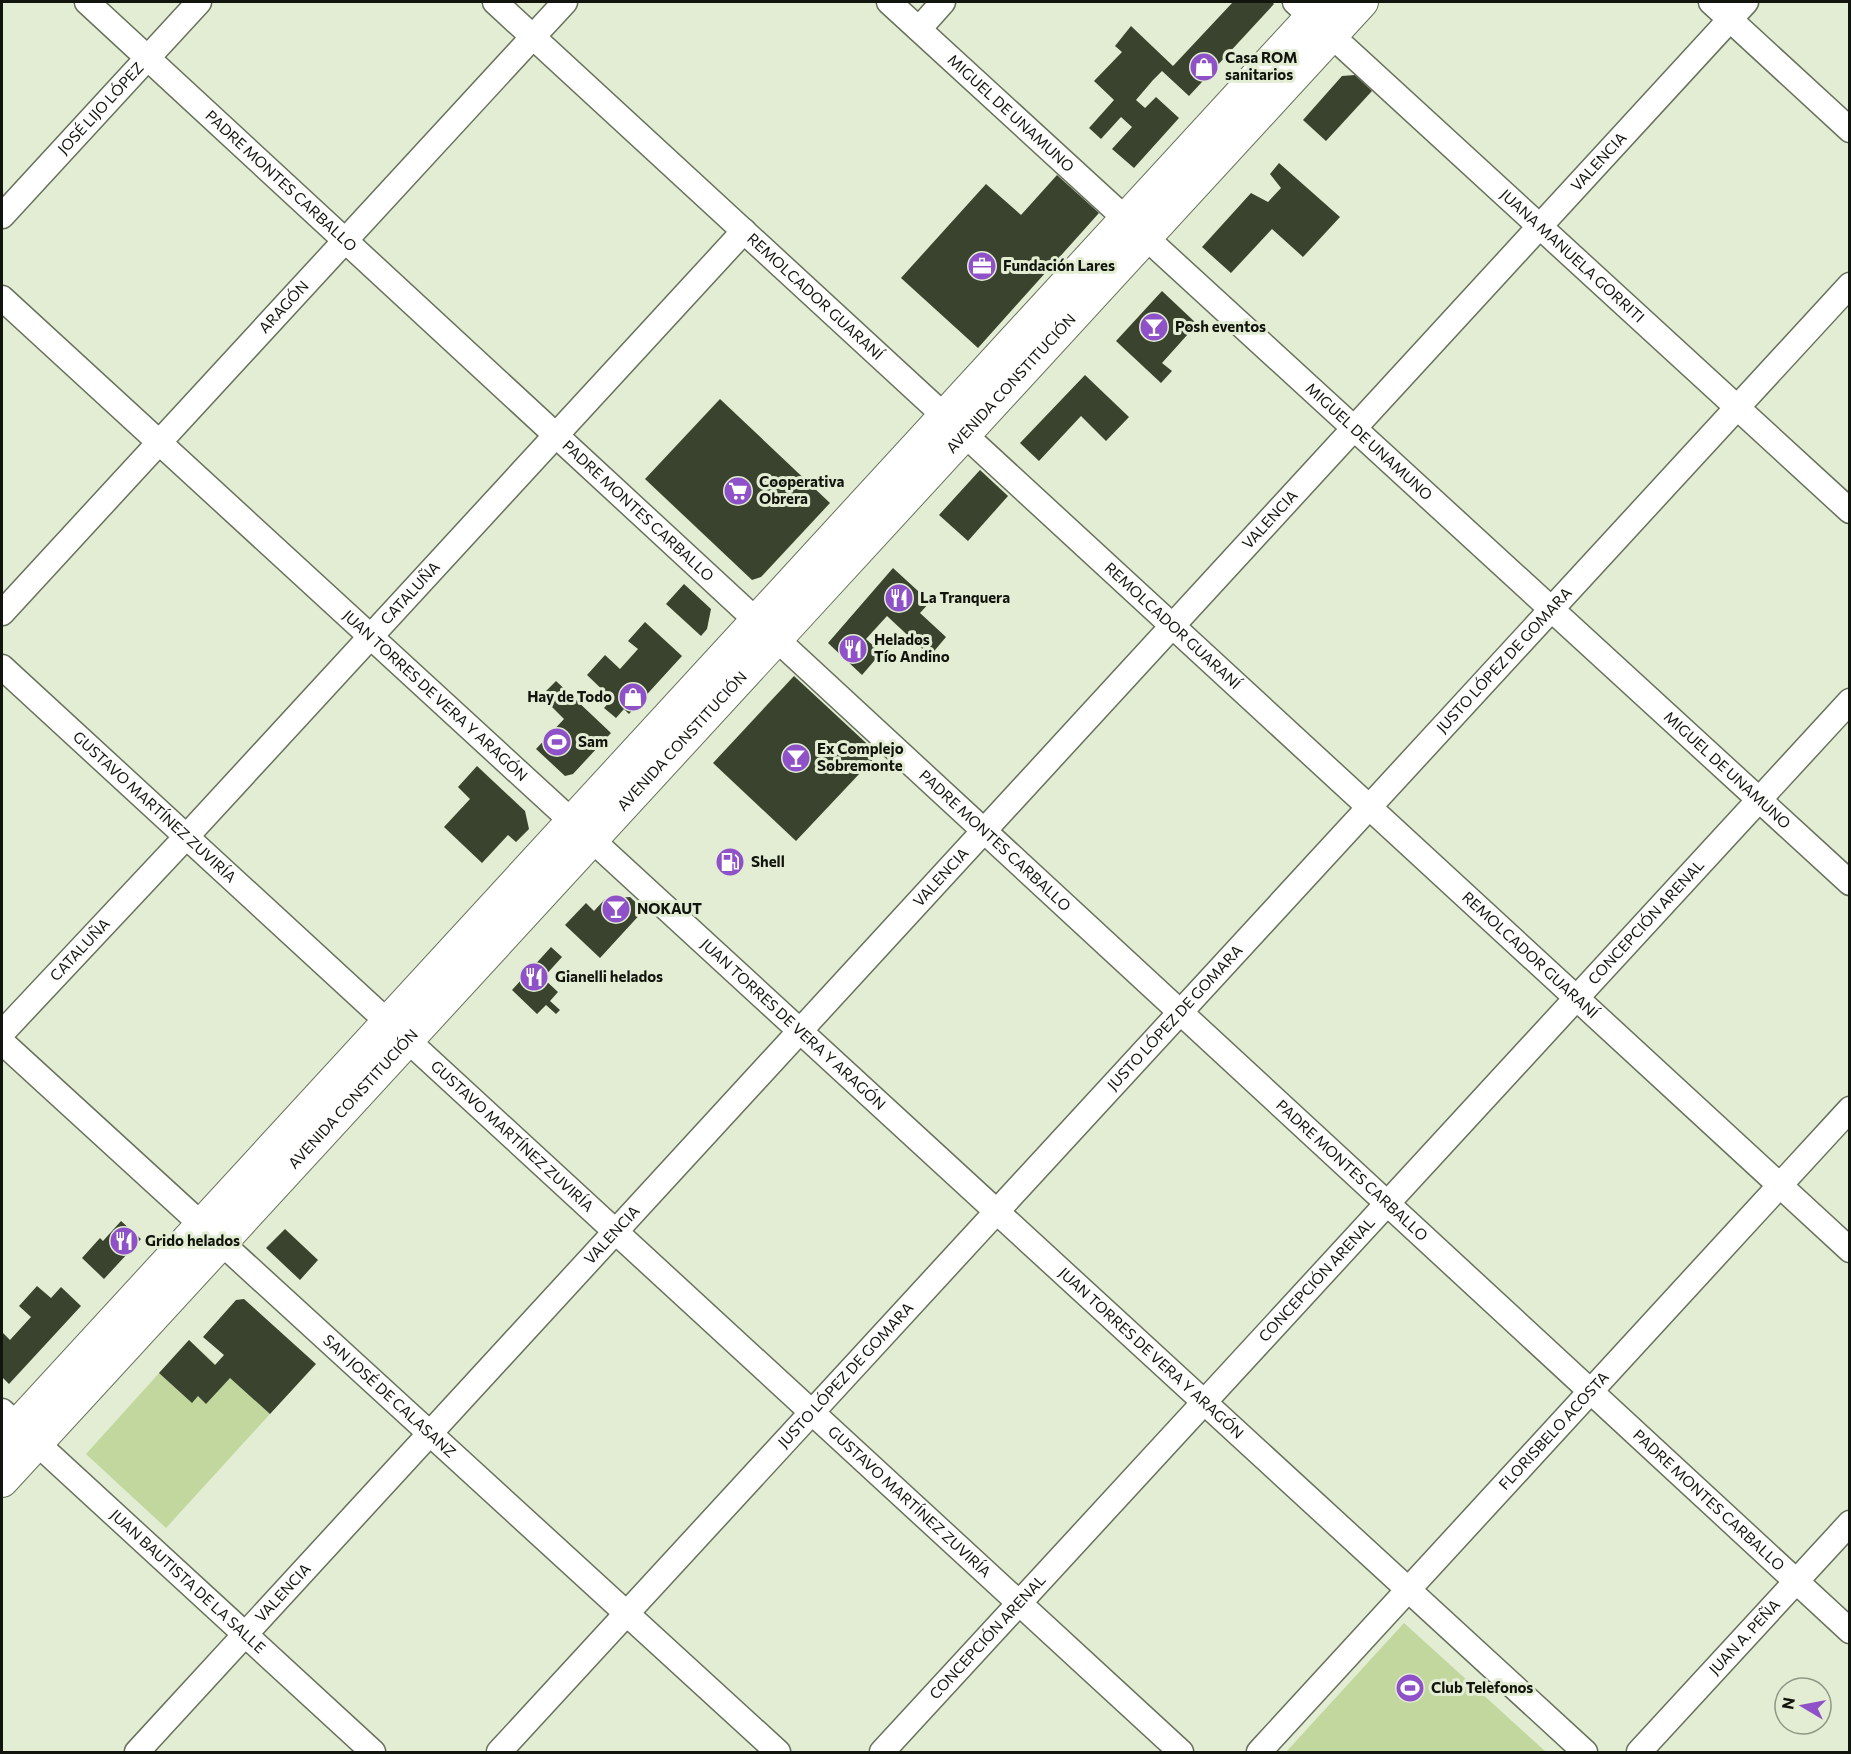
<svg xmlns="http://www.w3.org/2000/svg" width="1851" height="1754" viewBox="0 0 1851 1754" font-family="Commissioner,sans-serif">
	<rect width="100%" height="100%" fill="#e3edd4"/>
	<!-- green -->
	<g fill="#c1d79e">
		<polygon points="189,1340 270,1414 166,1528 86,1454"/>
		<polygon points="1404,1623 1546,1752 1286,1752"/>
	</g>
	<!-- building -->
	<g fill="#3a432e">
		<polygon points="1233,2 1272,2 1274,4 1189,96 1162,71 1153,80 1136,100 1145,108 1156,97 1179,118 1134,168 1112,149 1132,127 1121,117 1101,139 1089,128 1114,100 1094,81 1122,52 1115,46 1131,26 1173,66"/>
		<polygon points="1355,75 1372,91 1326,141 1303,120 1342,76"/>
		<polygon points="1279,163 1340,217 1303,257 1272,229 1231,273 1202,247 1251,193 1268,202 1281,188 1270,174"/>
		<polygon points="1057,175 1099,213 978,348 901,278 986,184 1021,215"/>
		<polygon points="1162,291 1197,324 1162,363 1172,371 1161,383 1116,341"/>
		<polygon points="1085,375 1129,417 1106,441 1081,416 1039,461 1020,443"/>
		<polygon points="720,399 830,503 761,577 752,580 645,479"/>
		<polygon points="980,470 1008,496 968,541 939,515"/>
		<polygon points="893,568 930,602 920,613 946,637 930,656 887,616 866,639 881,653 862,675 828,643"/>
		<polygon points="684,584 711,609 707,629 701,636 666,604"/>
		<polygon points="645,622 682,656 629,714 624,709 616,718 604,708 612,699 587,675 605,655 620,669 638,649 628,641"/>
		<polygon points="794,676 878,754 796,841 713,763"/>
		<polygon points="556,681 611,733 573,774 565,776 536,749 564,719 541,696"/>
		<polygon points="477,766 525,811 529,829 516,842 508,835 482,863 444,827 470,799 458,787"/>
		<polygon points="630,897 644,910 600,958 565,925 586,903 594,911 605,899"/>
		<polygon points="551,947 562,957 543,978 558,992 550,1001 560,1010 556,1014 546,1005 537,1014 512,990"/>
		<polygon points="121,1221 141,1239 104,1279 82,1258 100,1238 103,1241"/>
		<polygon points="285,1229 318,1260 300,1280 266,1248"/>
		<polygon points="37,1286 51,1298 61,1287 81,1306 9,1384 2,1377 2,1332 10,1340 31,1317 19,1306"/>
		<polygon points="244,1299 316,1364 270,1414 230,1378 206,1404 198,1396 192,1403 159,1373 189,1340 215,1365 224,1355 203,1337 236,1300"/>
	</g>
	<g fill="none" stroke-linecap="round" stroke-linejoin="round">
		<!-- minor casing -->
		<g stroke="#68715b" stroke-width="27">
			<g id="minor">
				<path id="s1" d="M87 2 1850 1631"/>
				<path id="s2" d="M495 2 1850 1250"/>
				<path id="s3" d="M889 2 1850 883"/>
				<path id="s4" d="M1295 2 1850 511"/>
				<polyline points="1711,2 1850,130"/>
				<polyline points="919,29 943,2"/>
				<path id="s5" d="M2 216 199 2"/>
				<path id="s6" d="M2 298 1585 1752"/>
				<path id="s7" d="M2 613 565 2"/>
				<path id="s8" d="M2 667 1181 1752"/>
				<path id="s9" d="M2 1033 186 837 744 231"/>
				<path id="s10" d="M2 1042 778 1752"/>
				<path id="s11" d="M2 1411 373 1752"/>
				<path id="s12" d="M137 1752 1746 2"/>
				<path id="s13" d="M499 1752 1850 285"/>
				<path id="s14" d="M882 1752 1850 701"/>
				<path id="s15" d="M1259 1752 1850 1109"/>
				<path id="s16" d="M1639 1752 1850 1523"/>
			</g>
		</g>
		<!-- major casing -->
		<g stroke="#68715b" stroke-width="34">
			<g id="major">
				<polyline points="2,1442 1325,2"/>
				<path id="s17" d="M2 1481 1362 2"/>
			</g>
		</g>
		<!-- minor -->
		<use href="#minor" stroke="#fff" stroke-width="24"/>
		<!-- major -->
		<use href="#major" stroke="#fff" stroke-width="32"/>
	</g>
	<!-- icons -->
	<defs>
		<g id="shop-disc" transform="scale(1.5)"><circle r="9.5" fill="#8f51c7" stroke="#e3edd4"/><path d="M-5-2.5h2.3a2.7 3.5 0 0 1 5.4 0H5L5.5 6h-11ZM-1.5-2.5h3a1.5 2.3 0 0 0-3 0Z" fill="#fff"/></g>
		<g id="office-disc" transform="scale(1.5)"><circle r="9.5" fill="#8f51c7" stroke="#e3edd4"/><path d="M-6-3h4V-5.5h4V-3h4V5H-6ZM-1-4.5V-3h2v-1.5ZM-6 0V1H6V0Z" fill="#fff"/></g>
		<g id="bar-disc" transform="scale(1.5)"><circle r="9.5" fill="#8f51c7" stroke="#e3edd4"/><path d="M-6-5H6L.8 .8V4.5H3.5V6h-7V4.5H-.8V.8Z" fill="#fff"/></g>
		<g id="supermarket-disc" transform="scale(1.5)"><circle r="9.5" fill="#8f51c7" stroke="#e3edd4"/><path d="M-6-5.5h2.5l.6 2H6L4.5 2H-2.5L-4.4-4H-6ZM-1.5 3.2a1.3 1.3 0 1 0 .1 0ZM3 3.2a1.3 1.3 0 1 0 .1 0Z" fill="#fff"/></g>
		<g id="restaurant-disc" transform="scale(1.5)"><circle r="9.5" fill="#8f51c7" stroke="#e3edd4"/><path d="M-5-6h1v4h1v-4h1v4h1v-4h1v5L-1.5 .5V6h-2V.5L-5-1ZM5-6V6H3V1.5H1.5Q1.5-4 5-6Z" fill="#fff"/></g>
		<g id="stadium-disc" transform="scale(1.5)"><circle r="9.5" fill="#8f51c7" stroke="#e3edd4"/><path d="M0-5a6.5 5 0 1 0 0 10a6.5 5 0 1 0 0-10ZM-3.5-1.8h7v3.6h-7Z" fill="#fff"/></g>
		<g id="fuel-disc" transform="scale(1.5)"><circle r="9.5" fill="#8f51c7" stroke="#e3edd4"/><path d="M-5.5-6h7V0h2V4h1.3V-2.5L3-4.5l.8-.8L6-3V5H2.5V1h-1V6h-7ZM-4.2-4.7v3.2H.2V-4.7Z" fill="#fff"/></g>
	</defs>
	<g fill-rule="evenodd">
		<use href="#shop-disc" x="1204" y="67"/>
		<use href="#office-disc" x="982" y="266"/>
		<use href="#bar-disc" x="1154" y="327"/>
		<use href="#supermarket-disc" x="738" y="491"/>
		<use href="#restaurant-disc" x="899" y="598"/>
		<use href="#restaurant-disc" x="853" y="649"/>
		<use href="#shop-disc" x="633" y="697"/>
		<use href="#stadium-disc" x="557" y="742"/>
		<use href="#bar-disc" x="796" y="758"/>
		<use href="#fuel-disc" x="730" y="862"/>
		<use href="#bar-disc" x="616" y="909"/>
		<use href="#restaurant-disc" x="534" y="977"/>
		<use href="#restaurant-disc" x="124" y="1241"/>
		<use href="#stadium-disc" x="1410" y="1688"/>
	</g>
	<g text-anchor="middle" stroke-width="6" stroke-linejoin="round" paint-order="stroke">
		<!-- poi labels -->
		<g font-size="15" font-weight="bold" fill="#12150d" stroke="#e3edd4" text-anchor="start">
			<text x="1225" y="63">Casa ROM<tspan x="1225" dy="17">sanitarios</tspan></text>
			<text x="1003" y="271">Fundación Lares</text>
			<text x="1175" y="332">Posh eventos</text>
			<text x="759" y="487">Cooperativa<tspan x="759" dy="17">Obrera</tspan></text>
			<text x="920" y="603">La Tranquera</text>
			<text x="874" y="645">Helados<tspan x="874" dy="17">Tío Andino</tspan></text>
			<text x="612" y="702" text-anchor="end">Hay de Todo</text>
			<text x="578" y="747">Sam</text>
			<text x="817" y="754">Ex Complejo<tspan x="817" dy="17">Sobremonte</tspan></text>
			<text x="751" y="867">Shell</text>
			<text x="637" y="914">NOKAUT</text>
			<text x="555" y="982">Gianelli helados</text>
			<text x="145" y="1246">Grido helados</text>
			<text x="1431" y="1693">Club Telefonos</text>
		</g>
		<!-- street labels -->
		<g font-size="15" fill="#12150d" stroke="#e3edd4">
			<text dy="5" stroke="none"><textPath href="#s5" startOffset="146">JOSÉ LIJO LÓPEZ</textPath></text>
			<text dy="5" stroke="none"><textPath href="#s3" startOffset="165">MIGUEL DE UNAMUNO</textPath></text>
			<text dy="5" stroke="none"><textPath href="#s12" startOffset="2160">VALENCIA</textPath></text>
			<text dy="5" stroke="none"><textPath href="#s1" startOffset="264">PADRE MONTES CARBALLO</textPath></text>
			<text dy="5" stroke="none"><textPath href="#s4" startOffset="376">JUANA MANUELA GORRITI</textPath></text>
			<text dy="5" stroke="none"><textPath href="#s2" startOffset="435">REMOLCADOR GUARANÍ</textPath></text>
			<text dy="5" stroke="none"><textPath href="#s7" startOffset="416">ARAGÓN</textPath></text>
			<text dy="5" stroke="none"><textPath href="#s17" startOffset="1491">AVENIDA CONSTITUCIÓN</textPath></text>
			<text dy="5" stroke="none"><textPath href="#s3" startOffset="651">MIGUEL DE UNAMUNO</textPath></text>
			<text dy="5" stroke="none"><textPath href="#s1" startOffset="750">PADRE MONTES CARBALLO</textPath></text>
			<text dy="5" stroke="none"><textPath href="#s12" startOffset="1674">VALENCIA</textPath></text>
			<text dy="5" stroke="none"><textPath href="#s9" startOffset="600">CATALUÑA</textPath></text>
			<text dy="5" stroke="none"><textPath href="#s2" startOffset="921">REMOLCADOR GUARANÍ</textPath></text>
			<text dy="5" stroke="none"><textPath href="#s13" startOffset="1484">JUSTO LÓPEZ DE GOMARA</textPath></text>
			<text dy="5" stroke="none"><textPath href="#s6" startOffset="588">JUAN TORRES DE VERA Y ARAGÓN</textPath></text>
			<text dy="5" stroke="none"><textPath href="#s17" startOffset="1005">AVENIDA CONSTITUCIÓN</textPath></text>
			<text dy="5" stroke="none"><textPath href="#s3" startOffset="1137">MIGUEL DE UNAMUNO</textPath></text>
			<text dy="5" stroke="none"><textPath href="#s8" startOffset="207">GUSTAVO MARTÍNEZ ZUVIRÍA</textPath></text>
			<text dy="5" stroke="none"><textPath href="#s1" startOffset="1236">PADRE MONTES CARBALLO</textPath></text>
			<text dy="5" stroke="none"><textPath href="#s12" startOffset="1188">VALENCIA</textPath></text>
			<text dy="5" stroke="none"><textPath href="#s14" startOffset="1128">CONCEPCIÓN ARENAL</textPath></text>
			<text dy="5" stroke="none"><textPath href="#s9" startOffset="114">CATALUÑA</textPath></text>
			<text dy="5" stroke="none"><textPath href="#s2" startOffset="1407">REMOLCADOR GUARANÍ</textPath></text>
			<text dy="5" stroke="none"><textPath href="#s13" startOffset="998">JUSTO LÓPEZ DE GOMARA</textPath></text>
			<text dy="5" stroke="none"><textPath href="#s6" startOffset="1074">JUAN TORRES DE VERA Y ARAGÓN</textPath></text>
			<text dy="5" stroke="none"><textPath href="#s17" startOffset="519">AVENIDA CONSTITUCIÓN</textPath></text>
			<text dy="5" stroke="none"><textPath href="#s8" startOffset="693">GUSTAVO MARTÍNEZ ZUVIRÍA</textPath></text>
			<text dy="5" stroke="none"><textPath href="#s1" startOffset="1722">PADRE MONTES CARBALLO</textPath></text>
			<text dy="5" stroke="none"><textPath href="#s12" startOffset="702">VALENCIA</textPath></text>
			<text dy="5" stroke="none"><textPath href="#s14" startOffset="642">CONCEPCIÓN ARENAL</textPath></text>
			<text dy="5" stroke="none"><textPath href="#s6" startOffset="1560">JUAN TORRES DE VERA Y ARAGÓN</textPath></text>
			<text dy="5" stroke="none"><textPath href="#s13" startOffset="512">JUSTO LÓPEZ DE GOMARA</textPath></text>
			<text dy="5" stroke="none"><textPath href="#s10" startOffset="525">SAN JOSÉ DE CALASANZ</textPath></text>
			<text dy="5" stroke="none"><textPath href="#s15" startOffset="436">FLORISBELO ACOSTA</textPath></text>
			<text dy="5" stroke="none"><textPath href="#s1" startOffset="2208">PADRE MONTES CARBALLO</textPath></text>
			<text dy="5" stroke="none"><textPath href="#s8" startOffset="1233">GUSTAVO MARTÍNEZ ZUVIRÍA</textPath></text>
			<text dy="5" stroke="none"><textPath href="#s11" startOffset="252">JUAN BAUTISTA DE LA SALLE</textPath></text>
			<text dy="5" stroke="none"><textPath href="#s12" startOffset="216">VALENCIA</textPath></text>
			<text dy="5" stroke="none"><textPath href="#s14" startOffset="156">CONCEPCIÓN ARENAL</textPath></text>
			<text dy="5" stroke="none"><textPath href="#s16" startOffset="156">JUAN A. PEÑA</textPath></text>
		</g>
	</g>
	<!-- border -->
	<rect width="1851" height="1754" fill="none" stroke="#12150d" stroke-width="6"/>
	<!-- north arrow -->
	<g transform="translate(1803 1706) rotate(280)"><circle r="28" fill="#e3edd4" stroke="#8f9784" stroke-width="1.5"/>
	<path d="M0-4.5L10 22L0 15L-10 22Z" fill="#8f51c7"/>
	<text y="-9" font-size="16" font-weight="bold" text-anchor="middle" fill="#12150d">N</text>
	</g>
</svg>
